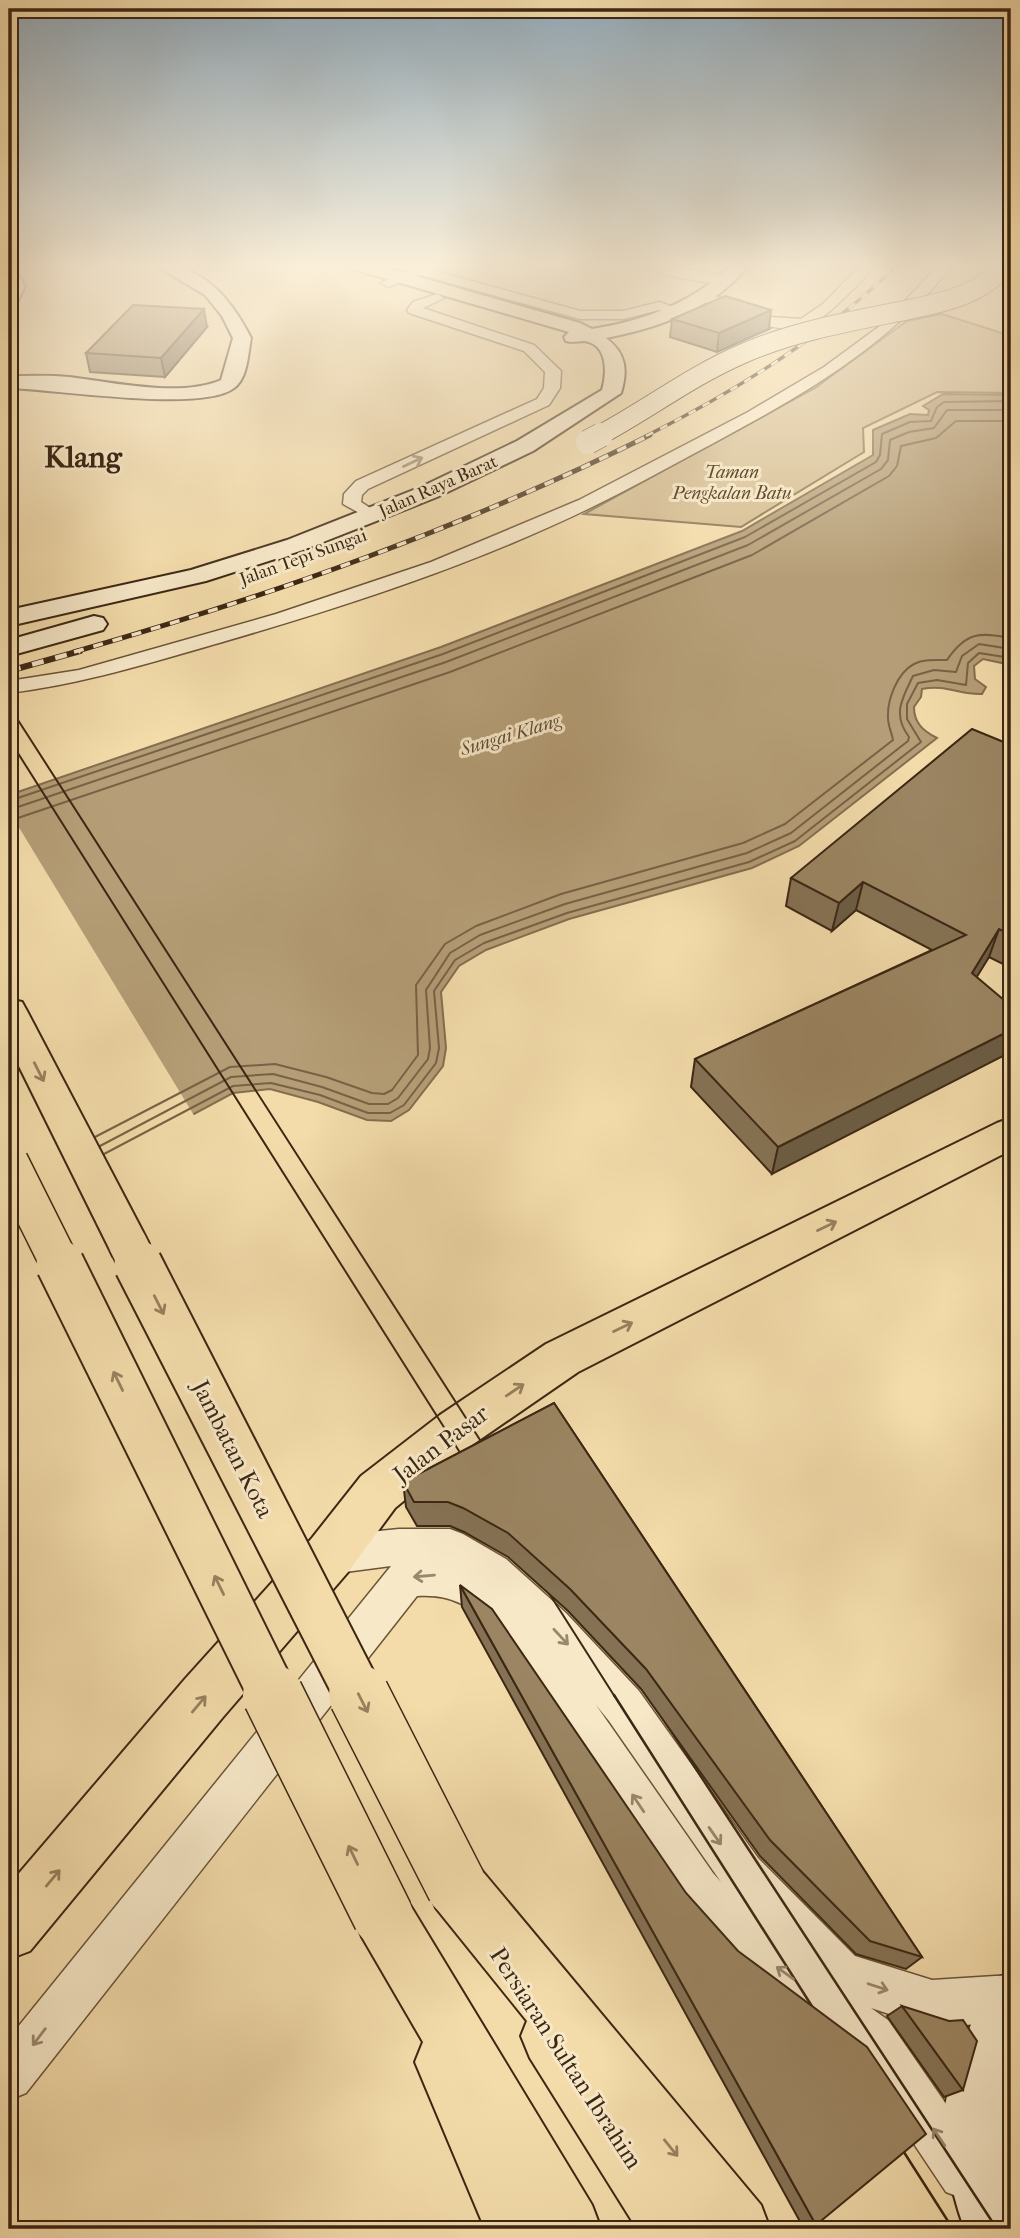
<svg xmlns="http://www.w3.org/2000/svg" width="1020" height="2238" viewBox="0 0 1020 2238" font-family="'IM FELL French Canon',serif">
	<rect width="100%" height="100%" fill="#f3dbaa"/>
	<filter id="stains"><feTurbulence type="fractalNoise" baseFrequency=".00286" numOctaves="4"/><feColorMatrix values="0 0 0 0 .2 0 0 0 0 .09 0 0 0 0 .02 0 0 0 .5 -.17"/></filter>
	<radialGradient id="worn" r=".72"><stop offset=".6" stop-color="#630" stop-opacity="0"/><stop offset="1" stop-color="#630" stop-opacity=".3"/></radialGradient>
	<!-- green -->
	<polygon fill="#d4bc90" stroke="#887252" stroke-width="2" points="942,314 1011,336 1011,393 937,392 863,428 864,452 741,527 584,514 815,388 907,321"/>
	<!-- water -->
	<path fill="#b59e77" stroke="#856e4f" stroke-width="2" d="M943 394 1011 395V665L983 659 974 666 975 679 986 687 982 694C959 695 946 684 922 689L921 697 914 707C914 723 923 731 937 738L799 846 752 868 569 919 486 950 459 966 441 992 446 1048 443 1066 409 1110 391 1121 367 1120 318 1102 270 1089 233 1093 9 1213V795L441 647 742 531 873 455V430L910 414 928 415 929 410 923 406Z"/>
	<!-- pier -->
	<polygon fill="#f3dbaa" points="9,811 195,1117 9,1217"/>
	<g fill="none" stroke-linecap="round" stroke-linejoin="round">
		<!-- shore -->
		<g stroke="#786246" stroke-width="2">
			<polyline points="9,801 443,654 745,537 876,462 880,455 882,434 910,422 931,421 937,407 944,402 1011,401"/>
			<polyline points="9,810 446,662 748,545 881,469 888,460 890,440 909,432 934,428 947,410 1011,410"/>
			<polyline points="9,821 450,672 752,555 889,476 897,466 901,446 936,438 956,421 1011,421"/>
			<path d="M95 1137 230 1067 275 1064 326 1077 372 1093 384 1094 392 1090 418 1055 416 985 445 944 476 926 561 894 743 843 785 824 893 740C892 733 888 726 888 718 887 700 897 673 914 664 924 659 936 660 947 660 966 632 979 632 1011 638"/>
			<path d="M100 1146 231 1077 273 1074 322 1087 369 1104H388L398 1098 428 1059 430 1048 426 990 450 953 480 935 565 904 747 853 791 833 908 741 909 737C892 714 902 699 913 676L934 670 956 672 962 656 979 644 1011 649"/>
			<polyline points="104,1154 233,1086 271,1083 320,1095 368,1113 390,1113 404,1105 436,1063 439,1048 434,991 455,960 484,943 567,913 749,862 795,841 921,742 907,719 907,704 918,683 937,680 966,685 968,663 979,653 1011,658"/>
		</g>
		<!-- street casing -->
		<g stroke="#6a543a" stroke-width="3">
			<g id="street">
				<polygon points="425,264 437,264 437,269 432,270 580,311 623,311 659,302 681,310 674,314 659,310 623,319 580,319 420,275 388,287 381,283"/>
				<path d="M641 264C655 264 724 273 733 280 721 289 653 274 641 264Z"/>
				<path d="M862 264H875C866 277 854 289 842 300 806 336 785 334 739 316 725 311 706 305 695 295L702 291 770 317 801 319 824 303Z"/>
				<path d="M940 264H953C886 351 790 402 695 453 661 471 627 490 592 507 473 565 346 606 219 643 149 663 82 684 9 693V681L79 670 276 614 431 562 579 500 748 412 824 367 884 323Z"/>
				<polygon points="437,294 444,298 423,308 534,345 561,371 560,388 549,405 368,489 362,495 361,502 381,515 372,520 343,504 344,494 356,481 537,399 544,388 545,372 524,351 409,313 407,310 413,302"/>
				<path d="M399 1529H450L463 1534 506 1559 566 1613 639 1691 758 1858 855 1956 932 1980 1011 1975V2021L932 2028 871 2008 888 2020 982 2156 989 2174 982 2192 964 2199 946 2192 854 2054 731 1961 681 1905 495 1629C468 1606 454 1594 417 1596L26 2093 9 2100V2038L391 1566 330 1574 316 1568 311 1555 316 1542 330 1536ZM596 1705 609 1721 721 1882 713 1873Z"/>
			</g>
		</g>
		<!-- secondary casing -->
		<g stroke="#3c2714" stroke-width="4">
			<g id="secondary">
				<path d="M153 264C202 264 230 297 251 338 248 353 248 378 234 388 202 413 54 389 9 388V376C29 376 50 375 69 377 112 382 180 398 221 380L233 338 222 316 205 295Z"/>
				<path d="M347 264H374L580 323 592 329C644 321 695 302 732 264H749C717 308 658 328 606 338 626 353 628 370 621 393L533 451 437 497 303 550 206 581 9 626V610L191 570 287 540 421 487 517 441 602 390C607 373 608 344 584 341 578 341 573 343 566 341L564 337 569 332 349 268Z"/>
				<polygon points="9,269 15,270 25,286 15,307 9,308"/>
				<polygon points="94,616 103,618 107,624 103,630 9,656 9,640"/>
				<path d="M1011 1973V2098L1005 2127 1011 2155V2229H965C957 2212 939 2141 942 2124 948 2075 970 2027 989 1981Z"/>
			</g>
		</g>
		<!-- highway casing -->
		<g stroke="#3c2714" stroke-width="4">
			<g id="highway">
				<polygon points="9,999 22,1002 27,1011 143,1232 149,1244 143,1256 128,1261 113,1256 9,1046"/>
				<polygon points="1011,1118 1011,1150 578,1372 472,1445 395,1508 348,1572 223,1717 30,1951 9,1959 9,1885 185,1679 312,1538 361,1476 440,1415 546,1344 997,1123"/>
				<polygon points="457,1858 478,1866 761,2205 770,2229 637,2229 530,2058 521,2036 527,2021 436,1908 428,1887 436,1866"/>
				<polygon points="383,1887 404,1895 592,2205 601,2229 485,2229 415,2062 423,2042 362,1937 354,1916 362,1895"/>
			</g>
		</g>
		<!-- street -->
		<use href="#street" fill="#f7e8c8" fill-rule="evenodd"/>
		<!-- secondary -->
		<use href="#secondary" fill="#f7e8c8" fill-rule="evenodd"/>
		<!-- highway -->
		<use href="#highway" fill="#f3dbaa" fill-rule="evenodd"/>
		<!-- tram-far1 -->
		<g stroke="#3c2714" stroke-width="2">
			<polyline points="9,706 491,1457"/>
			<polyline points="9,739 471,1470"/>
			<polyline points="540,1579 615,1697"/>
		</g>
		<!-- tram -->
		<g stroke="#3c2714" stroke-width="2.5">
			<polyline points="614,1695 822,2022"/>
			<polyline points="662,1717 997,2229"/>
			<polyline points="893,2135 953,2229"/>
		</g>
		<!-- rail-far2 casing -->
		<g stroke="#3c2714" stroke-width="3.5">
			<path id="rail-far2" d="M646 436C736 391 827 335 898 264"/>
		</g>
		<!-- rail-far1 casing -->
		<g stroke="#3c2714" stroke-width="5">
			<path id="rail-far1" d="M74 652C274 595 463 528 650 435"/>
		</g>
		<!-- rail casing -->
		<g stroke="#3c2714" stroke-width="6">
			<polyline id="rail" points="9,671 80,651"/>
		</g>
		<!-- rail-far2 -->
		<use href="#rail-far2" stroke="#f7e8c8" stroke-width="2.5" stroke-dasharray="8" stroke-linecap="butt"/>
		<!-- rail-far1 -->
		<use href="#rail-far1" stroke="#f7e8c8" stroke-width="3.5" stroke-dasharray="10" stroke-linecap="butt"/>
		<!-- rail -->
		<use href="#rail" stroke="#f7e8c8" stroke-width="4.5" stroke-dasharray="12" stroke-linecap="butt"/>
		<!-- secondary-bridge-far1 casing -->
		<g stroke="#3c2714" stroke-width="21" stroke-linecap="butt">
			<path id="secondary-bridge-far1" d="M598 436C647 410 691 376 742 354 794 331 852 321 907 310 945 302 981 295 1007 264"/>
		</g>
		<!-- secondary-bridge casing -->
		<g stroke="#3c2714" stroke-width="25" stroke-linecap="butt">
			<polyline id="secondary-bridge" points="588,442 601,435"/>
		</g>
		<!-- highway-bridge-far2 casing -->
		<g stroke="#3c2714" stroke-width="41" stroke-linecap="butt">
			<g id="highway-bridge-far2">
				<polyline points="9,1162 61,1266"/>
				<polyline points="128,1244 139,1266"/>
			</g>
		</g>
		<!-- highway-bridge-far1 casing -->
		<g stroke="#3c2714" stroke-width="51" stroke-linecap="butt">
			<g id="highway-bridge-far1">
				<polyline points="60,1264 274,1697"/>
				<polyline points="138,1264 360,1697"/>
			</g>
		</g>
		<!-- highway-bridge casing -->
		<g stroke="#3c2714" stroke-width="63" stroke-linecap="butt">
			<g id="highway-bridge">
				<polyline points="273,1695 383,1916"/>
				<polyline points="359,1695 457,1887"/>
			</g>
		</g>
		<!-- secondary-bridge-far1 -->
		<use href="#secondary-bridge-far1" stroke="#f7e8c8" stroke-width="19"/>
		<!-- secondary-bridge -->
		<use href="#secondary-bridge" stroke="#f7e8c8" stroke-width="24"/>
		<!-- highway-bridge-far2 -->
		<use href="#highway-bridge-far2" stroke="#f3dbaa" stroke-width="38"/>
		<!-- highway-bridge-far1 -->
		<use href="#highway-bridge-far1" stroke="#f3dbaa" stroke-width="47"/>
		<!-- highway-bridge -->
		<use href="#highway-bridge" stroke="#f3dbaa" stroke-width="60"/>
	</g>
	<!-- wall -->
	<g fill="#857254" stroke="#3c2714" stroke-width="2">
		<polygon points="672,319 769,329 717,352 670,337"/>
		<polygon points="207,327 165,377 90,372 86,353"/>
		<polygon points="1011,745 1011,968 989,957 772,1174 691,1087 695,1059 932,950 856,910 832,931 786,906 791,878"/>
		<polygon points="554,1403 922,1957 906,1969 856,1954 760,1856 641,1689 568,1611 508,1557 464,1532 450,1526 417,1526 406,1507 403,1482"/>
		<polygon points="460,1585 816,2225 803,2227 462,1607"/>
		<polygon points="902,2006 963,2090 944,2097 887,2016"/>
	</g>
	<!-- shaded-wall -->
	<g fill="#6c5d45" stroke="#3c2714" stroke-width="2">
		<polygon points="204,309 207,327 165,377 161,358"/>
		<polygon points="771,310 769,329 717,352 719,333"/>
		<polygon points="863,882 856,910 832,931 839,903"/>
		<polygon points="999,929 989,957 962,1001 972,973"/>
		<polygon points="1011,1030 1011,1052 772,1174 778,1147"/>
	</g>
	<!-- building -->
	<g fill="#9b8562" stroke="#3c2714" stroke-width="2">
		<polygon points="725,296 771,310 719,333 672,319"/>
		<polygon points="133,305 204,309 161,358 86,353"/>
		<polygon points="972,729 1011,745 1011,935 999,929 972,973 1011,1006 1011,1030 778,1147 695,1059 966,935 863,882 839,903 791,878"/>
		<polygon points="554,1403 922,1957 870,1941 770,1840 646,1669 570,1589 508,1533 463,1508 448,1502 414,1502 403,1482"/>
		<polygon points="460,1585 492,1609 686,1893 738,1951 867,2047 926,2134 816,2225"/>
		<polygon points="902,2006 949,2021 963,2020 977,2041 963,2090"/>
	</g>
	<!-- one-way arrows -->
	<defs><path id="oneway-shaft" d="M-6 0H5M1.5-3L5.5 0L1.5 3" fill="none" stroke-width="1.6" stroke-linecap="round" stroke-linejoin="round" transform="scale(1.75)"/></defs>
	<g stroke="#9a886e">
		<use href="#oneway-shaft" transform="translate(413 462) rotate(-25)"/>
		<use href="#oneway-shaft" transform="translate(424 1576) rotate(175)"/>
		<use href="#oneway-shaft" transform="translate(561 1637) rotate(47)"/>
		<use href="#oneway-shaft" transform="translate(638 1803) rotate(-124)"/>
		<use href="#oneway-shaft" transform="translate(715 1836) rotate(55)"/>
		<use href="#oneway-shaft" transform="translate(785 1973) rotate(-144)"/>
		<use href="#oneway-shaft" transform="translate(878 1987) rotate(18)"/>
		<use href="#oneway-shaft" transform="translate(39 2037) rotate(127)"/>
		<use href="#oneway-shaft" transform="translate(939 2137) rotate(-124)"/>
	</g>
	<g stroke="#98815f">
		<use href="#oneway-shaft" transform="translate(39 1072) rotate(63)"/>
		<use href="#oneway-shaft" transform="translate(827 1226) rotate(-26)"/>
		<use href="#oneway-shaft" transform="translate(159 1305) rotate(63)"/>
		<use href="#oneway-shaft" transform="translate(623 1327) rotate(-26)"/>
		<use href="#oneway-shaft" transform="translate(118 1381) rotate(-116)"/>
		<use href="#oneway-shaft" transform="translate(515 1390) rotate(-34)"/>
		<use href="#oneway-shaft" transform="translate(219 1585) rotate(-116)"/>
		<use href="#oneway-shaft" transform="translate(363 1703) rotate(63)"/>
		<use href="#oneway-shaft" transform="translate(199 1704) rotate(-50)"/>
		<use href="#oneway-shaft" transform="translate(353 1855) rotate(-116)"/>
		<use href="#oneway-shaft" transform="translate(53 1878) rotate(-50)"/>
		<use href="#oneway-shaft" transform="translate(671 2148) rotate(51)"/>
	</g>
	<!-- sky -->
	<linearGradient id="sky" x2="0" y2="1"><stop stop-color="#93abbb"/><stop offset="0.46" stop-color="#faefd9"/><stop offset="1" stop-color="#faefd9" stop-opacity="0"/></linearGradient>
	<rect width="1020" height="577" fill="url(#sky)"/>
	<g text-anchor="middle" stroke-width="6" stroke-linejoin="round" paint-order="stroke">
		<!-- far-park labels -->
		<g font-size="18" font-style="italic" fill="#624c33" stroke="#f7e8c8">
			<text x="732" y="478">Taman<tspan x="732" dy="21">Pengkalan Batu</tspan></text>
		</g>
		<!-- far-street labels -->
		<g font-size="18" fill="#3c2714" stroke="#f7e8c8">
			<text transform="translate(438 486) rotate(-24)" y="6">Jalan Raya Barat</text>
			<text transform="translate(303 557) rotate(-20)" y="6">Jalan Tepi Sungai</text>
		</g>
		<!-- far-water labels -->
		<g font-size="19" font-style="italic" fill="#604b32" stroke="#f7e8c8">
			<text transform="translate(510 734) rotate(-17)" y="7">Sungai Klang</text>
		</g>
		<!-- near-street labels -->
		<g font-size="24" fill="#3c2714" stroke="#f7e8c8">
			<text transform="translate(441 1444) rotate(-37)" y="8">Jalan Pasar</text>
			<text transform="translate(233 1449) rotate(63)" y="8">Jambatan Kota</text>
			<text transform="translate(566 2058) rotate(57)" y="8">Persiaran Sultan Ibrahim</text>
		</g>
		<!-- far-town labels -->
		<g font-size="30" font-weight="bold" fill="#3c2714" stroke="#f7e8c8">
			<text x="83" y="467">Klang</text>
		</g>
	</g>
	<!-- margin -->
	<rect width="1020" height="2238" fill="none" stroke="#f3dbaa" stroke-width="35"/>
	<rect x="10" y="10" width="999" height="2217" fill="none" stroke="#3c2714" stroke-width="3.5"/>
	<rect x="18" y="18" width="985" height="2203" fill="none" stroke="#3c2714" stroke-width="2"/>
	<rect width="100%" height="100%" filter="url(#stains)"/>
	<rect width="100%" height="100%" fill="url(#worn)"/>
</svg>
